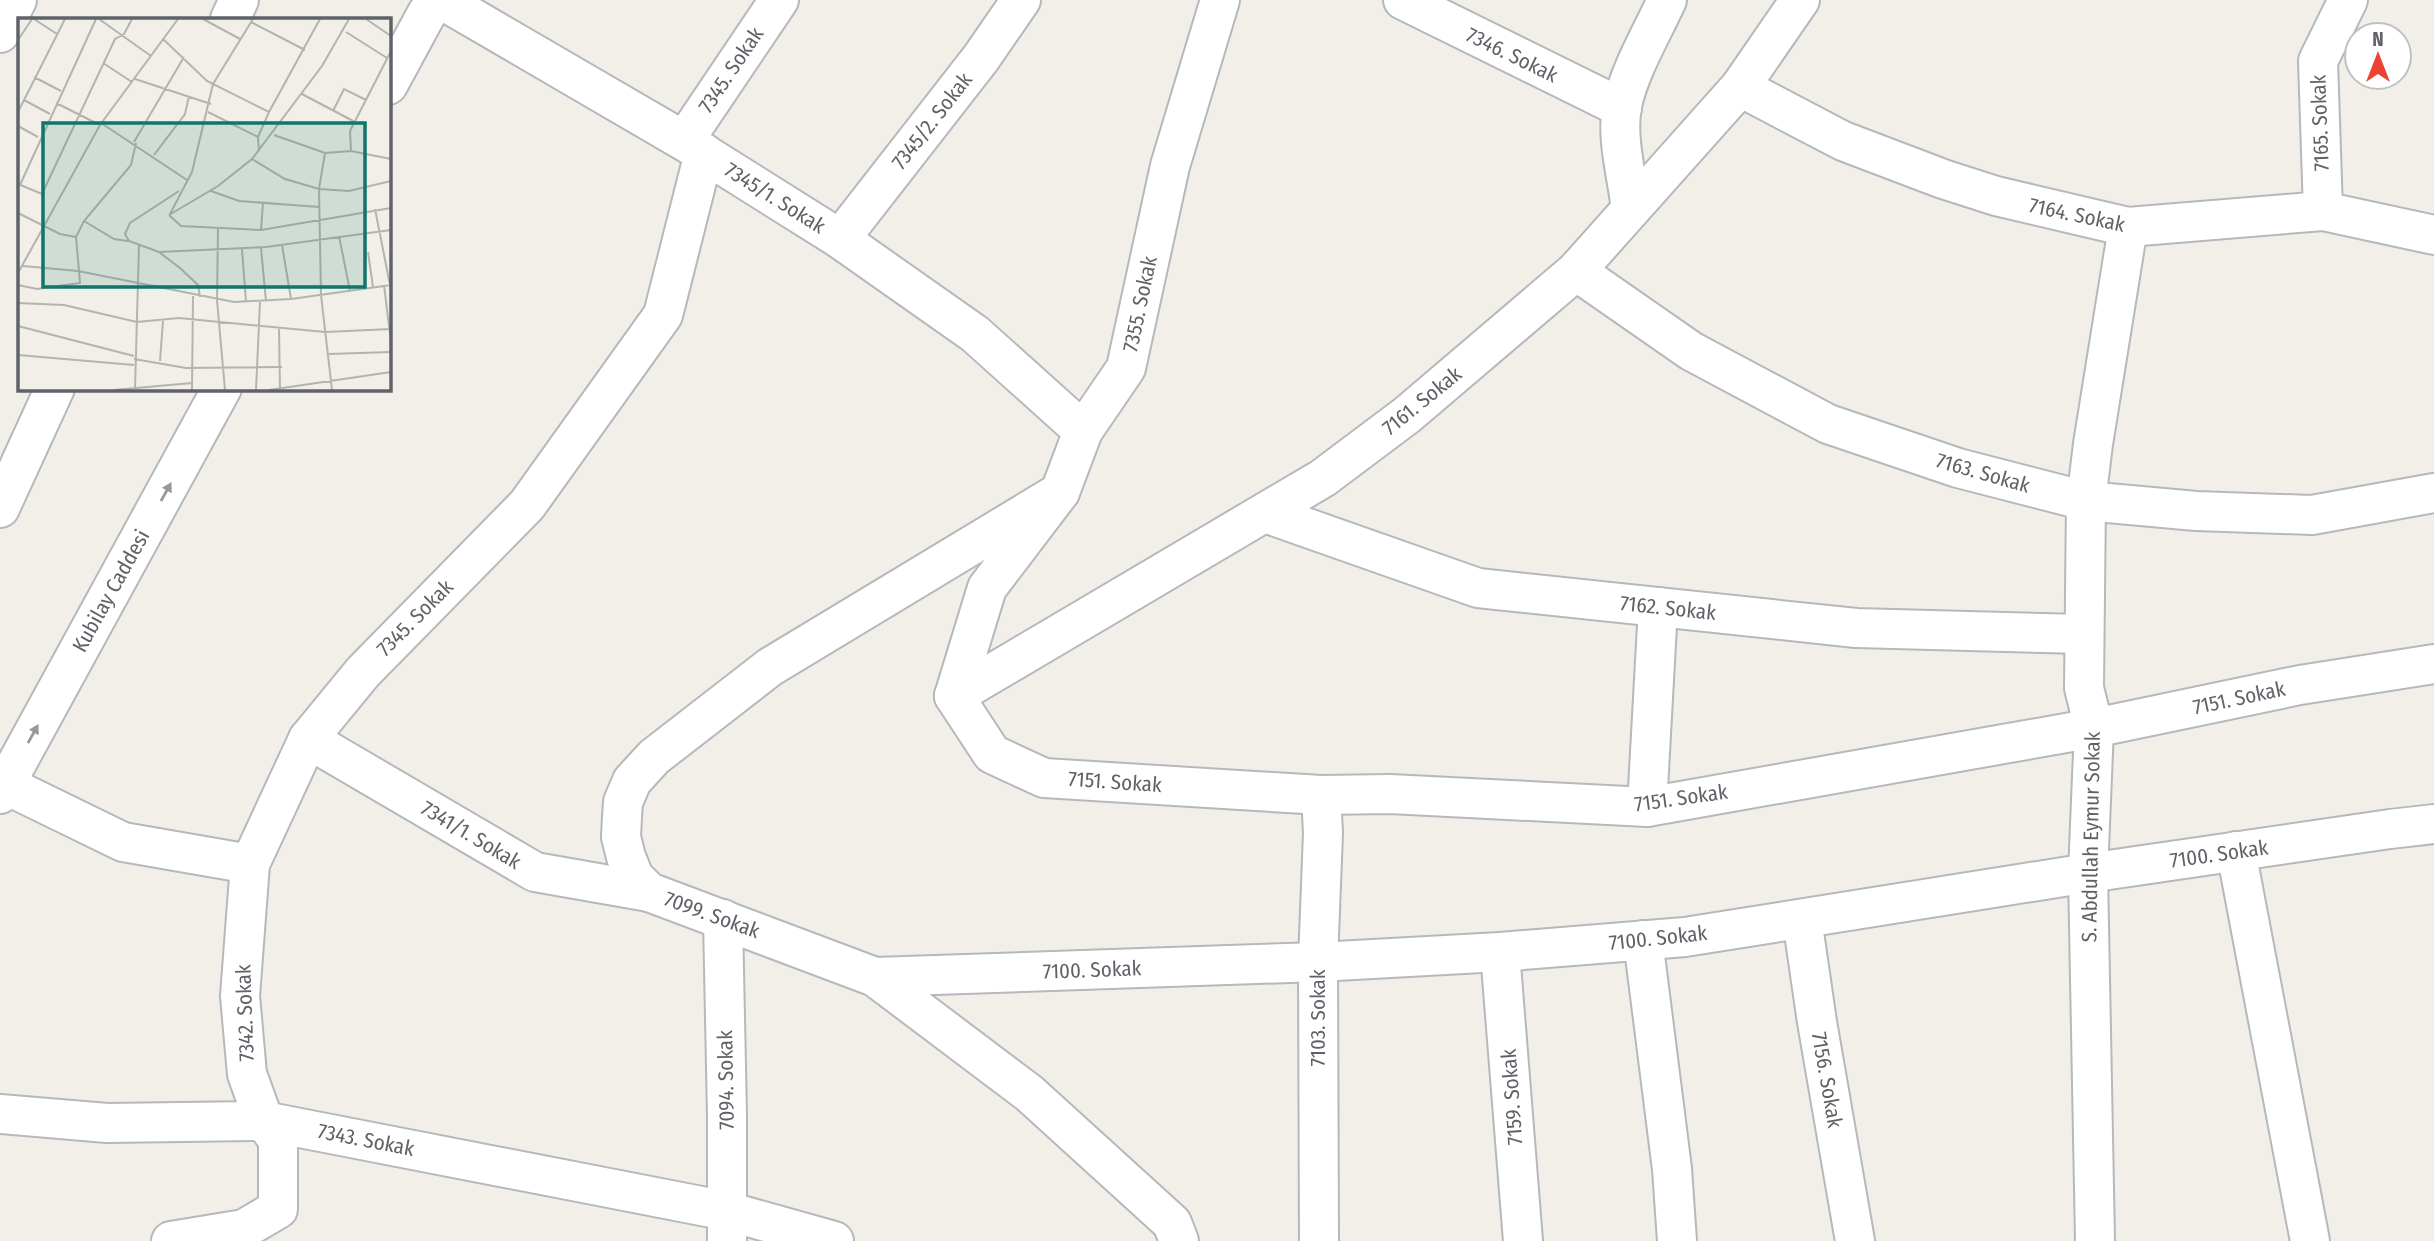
<svg xmlns="http://www.w3.org/2000/svg" width="2434" height="1241" viewBox="0 0 2434 1241" font-family="'Fira Sans Condensed',sans-serif">
	<rect width="100%" height="100%" fill="#f1efe8"/>
	<g fill="none" stroke-linecap="round" stroke-linejoin="round">
		<!-- minor casing -->
		<g stroke="#b5b8bc" stroke-width="42">
			<g id="minor">
				<polyline points="442,0 684,141 840,239 975,334 1083,431"/>
				<polyline points="1403,0 1622,108"/>
				<polyline points="230,19 239,0"/>
				<polyline points="0,33 17,0"/>
				<polyline points="388,85 427,13 438,0"/>
				<polyline points="1740,87 1843,141 1943,179 1996,196 2128,227 2323,211 2434,235"/>
				<polyline points="684,141 779,0"/>
				<path d="M1631 209C1627 176 1616 138 1622 106 1629 71 1652 33 1667 0"/>
				<polyline points="2323,211 2318,61 2348,0"/>
				<polyline points="840,239 981,58 1021,0"/>
				<polyline points="1576,271 1691,351 1828,424 1958,468 2086,501 2196,511 2312,515 2434,493"/>
				<polyline points="1060,492 770,667 654,757 632,781 623,802 622,817 621,837 626,857 634,877 649,892 875,977 1029,1093 1172,1223 1179,1241"/>
				<polyline points="0,508 55,388"/>
				<polyline points="1265,513 1478,588 1856,628 2083,634"/>
				<polyline points="954,696 992,754 1044,778 1321,795 1390,794 1647,807 2094,728 2300,685 2434,664"/>
				<polyline points="954,696 1323,478 1407,415 1576,271 1740,87 1800,0"/>
				<polyline points="954,696 987,588 1060,492 1083,431 1126,368 1170,166 1220,0"/>
				<polyline points="308,739 535,872 649,892"/>
				<polyline points="0,782 123,842 250,864"/>
				<polyline points="0,794 222,388"/>
				<polyline points="1647,807 1658,607"/>
				<polyline points="2236,851 2310,1241"/>
				<polyline points="723,919 727,1116 727,1241"/>
				<polyline points="1802,919 1817,1022 1855,1241"/>
				<polyline points="1643,940 1672,1169 1677,1241"/>
				<polyline points="1500,952 1523,1241"/>
				<polyline points="875,977 1318,962 1500,952 1685,937 2088,873 2390,829 2434,824"/>
				<polyline points="0,1114 107,1123 264,1121 727,1211 834,1241"/>
				<polyline points="171,1241 244,1229 278,1209 278,1140 264,1121 247,1074 240,996 250,864 308,739 363,672 527,505 663,315 704,153"/>
				<polyline points="1319,1241 1318,962 1323,833 1321,795"/>
				<polyline points="2095,1241 2088,873 2094,728 2084,688 2086,501 2093,444 2128,227"/>
			</g>
		</g>
		<!-- minor -->
		<use href="#minor" stroke="#fff" stroke-width="38"/>
	</g>
	<!-- one-way arrows -->
	<defs><path id="oneway-solid" d="M-6-.8H1V-3.2L6.5 0L1 3.2V.8H-6Z" transform="scale(1.75)"/></defs>
	<g fill="#979a9d">
		<use href="#oneway-solid" transform="translate(166 492) rotate(-61)"/>
		<use href="#oneway-solid" transform="translate(33 734) rotate(-61)"/>
	</g>
	<g text-anchor="middle" stroke-width="5" stroke-linejoin="round" paint-order="stroke">
		<!-- street labels -->
		<g font-size="21" fill="#5f6368" stroke="#fff">
			<text transform="translate(1512 55) rotate(26)" y="7">7346. Sokak</text>
			<text transform="translate(731 70) rotate(-56)" y="7">7345. Sokak</text>
			<text transform="translate(932 121) rotate(-52)" y="7">7345/2. Sokak</text>
			<text transform="translate(2320 123) rotate(-92)" y="7">7165. Sokak</text>
			<text transform="translate(775 198) rotate(32)" y="7">7345/1. Sokak</text>
			<text transform="translate(2077 215) rotate(12)" y="7">7164. Sokak</text>
			<text transform="translate(1140 304) rotate(-78)" y="7">7355. Sokak</text>
			<text transform="translate(1422 401) rotate(-39)" y="7">7161. Sokak</text>
			<text transform="translate(1983 473) rotate(16)" y="7">7163. Sokak</text>
			<text transform="translate(111 591) rotate(-61)" y="7">Kubilay Caddesi</text>
			<text transform="translate(1668 608) rotate(6)" y="7">7162. Sokak</text>
			<text transform="translate(415 618) rotate(-45)" y="7">7345. Sokak</text>
			<text transform="translate(2239 698) rotate(-12)" y="7">7151. Sokak</text>
			<text transform="translate(1115 782) rotate(4)" y="7">7151. Sokak</text>
			<text transform="translate(1681 798) rotate(-8)" y="7">7151. Sokak</text>
			<text transform="translate(471 835) rotate(31)" y="7">7341/1. Sokak</text>
			<text transform="translate(2091 837) rotate(-89)" y="7">S. Abdullah Eymur Sokak</text>
			<text transform="translate(2219 854) rotate(-8)" y="7">7100. Sokak</text>
			<text transform="translate(712 915) rotate(20)" y="7">7099. Sokak</text>
			<text transform="translate(1658 938) rotate(-6)" y="7">7100. Sokak</text>
			<text transform="translate(1092 970) rotate(-2)" y="7">7100. Sokak</text>
			<text transform="translate(245 1013) rotate(-92)" y="7">7342. Sokak</text>
			<text transform="translate(1318 1018) rotate(-90)" y="7">7103. Sokak</text>
			<text transform="translate(726 1080) rotate(-91)" y="7">7094. Sokak</text>
			<text transform="translate(1827 1080) rotate(80)" y="7">7156. Sokak</text>
			<text transform="translate(1512 1097) rotate(-94)" y="7">7159. Sokak</text>
			<text transform="translate(366 1140) rotate(11)" y="7">7343. Sokak</text>
		</g>
	</g>
	<!-- overview -->
	<g transform="translate(18 18)">
		<rect width="373" height="373" fill="#f1efe8"/>
		<path fill="none" stroke="#b3b3b1" stroke-width="2" d="M16 1 39 16M81 1 133 38M185 1 222 21M348 1 373 18M233 4 287 32M328 14 369 40M145 21 189 63 251 94M0 22 14 1M85 45 114 64M16 59 43 73M117 61 193 86M284 76 337 104M6 82 32 96M38 85 82 107M315 93 326 71 348 82M0 94 47 1M190 94 240 119M83 105 169 162M0 108 20 119M256 117 307 135 333 133 373 141M116 124 166 39M241 133 240 119 251 94 302 1M333 133 332 113 373 33M307 135 301 171 303 277 314 372M136 137 167 96 171 78M234 141 267 161 301 171 331 173 373 163M0 166 24 176 97 21 106 16 114 1M2 167 78 1M161 173 112 205 107 216 111 223 141 234 162 250 180 267 182 279M193 173 221 183 301 189M357 191 372 267M0 195 42 216 58 219M152 196 174 154 195 66 235 1M151 197 200 168 234 141 304 48 331 1M151 197 163 208 243 212 373 190M66 203 96 221 110 223M200 210 199 282 207 372M243 212 245 185M321 218 332 273M264 227 273 281M243 230 248 283M224 231 228 284M141 234 248 229 373 212M350 234 355 269M5 248 60 253 216 284 273 281 373 267M0 255 82 107 160 1M0 267 19 271 62 265 58 219 66 203 113 147 118 125M366 267 373 324M0 285 46 287 119 304 161 300 307 314 373 311M0 308 116 338M261 310 262 372M311 336 373 334M0 337 116 347M116 341 168 350 264 349M142 343 145 303M96 372 174 365M117 372 121 227M174 372 175 278M238 372 242 284M251 372 373 354"/>
		<path fill="#0f766e" fill-opacity="0.15" stroke="#0f766e" stroke-width="3.5" d="M25 105H347V269H25Z"/>
		<rect width="373" height="373" fill="none" stroke="#5f6368" stroke-width="3.5"/>
	</g>
	<!-- north arrow -->
	<g transform="translate(2378 56)"><circle r="33" fill="#ffffff" stroke="#bfc1c3" stroke-width="2"/>
	<path d="M0-5L12 26L0 18L-12 26Z" fill="#ea4335"/>
	<text y="-10" font-size="19" font-weight="bold" text-anchor="middle" fill="#5f6368">N</text>
	</g>
</svg>
